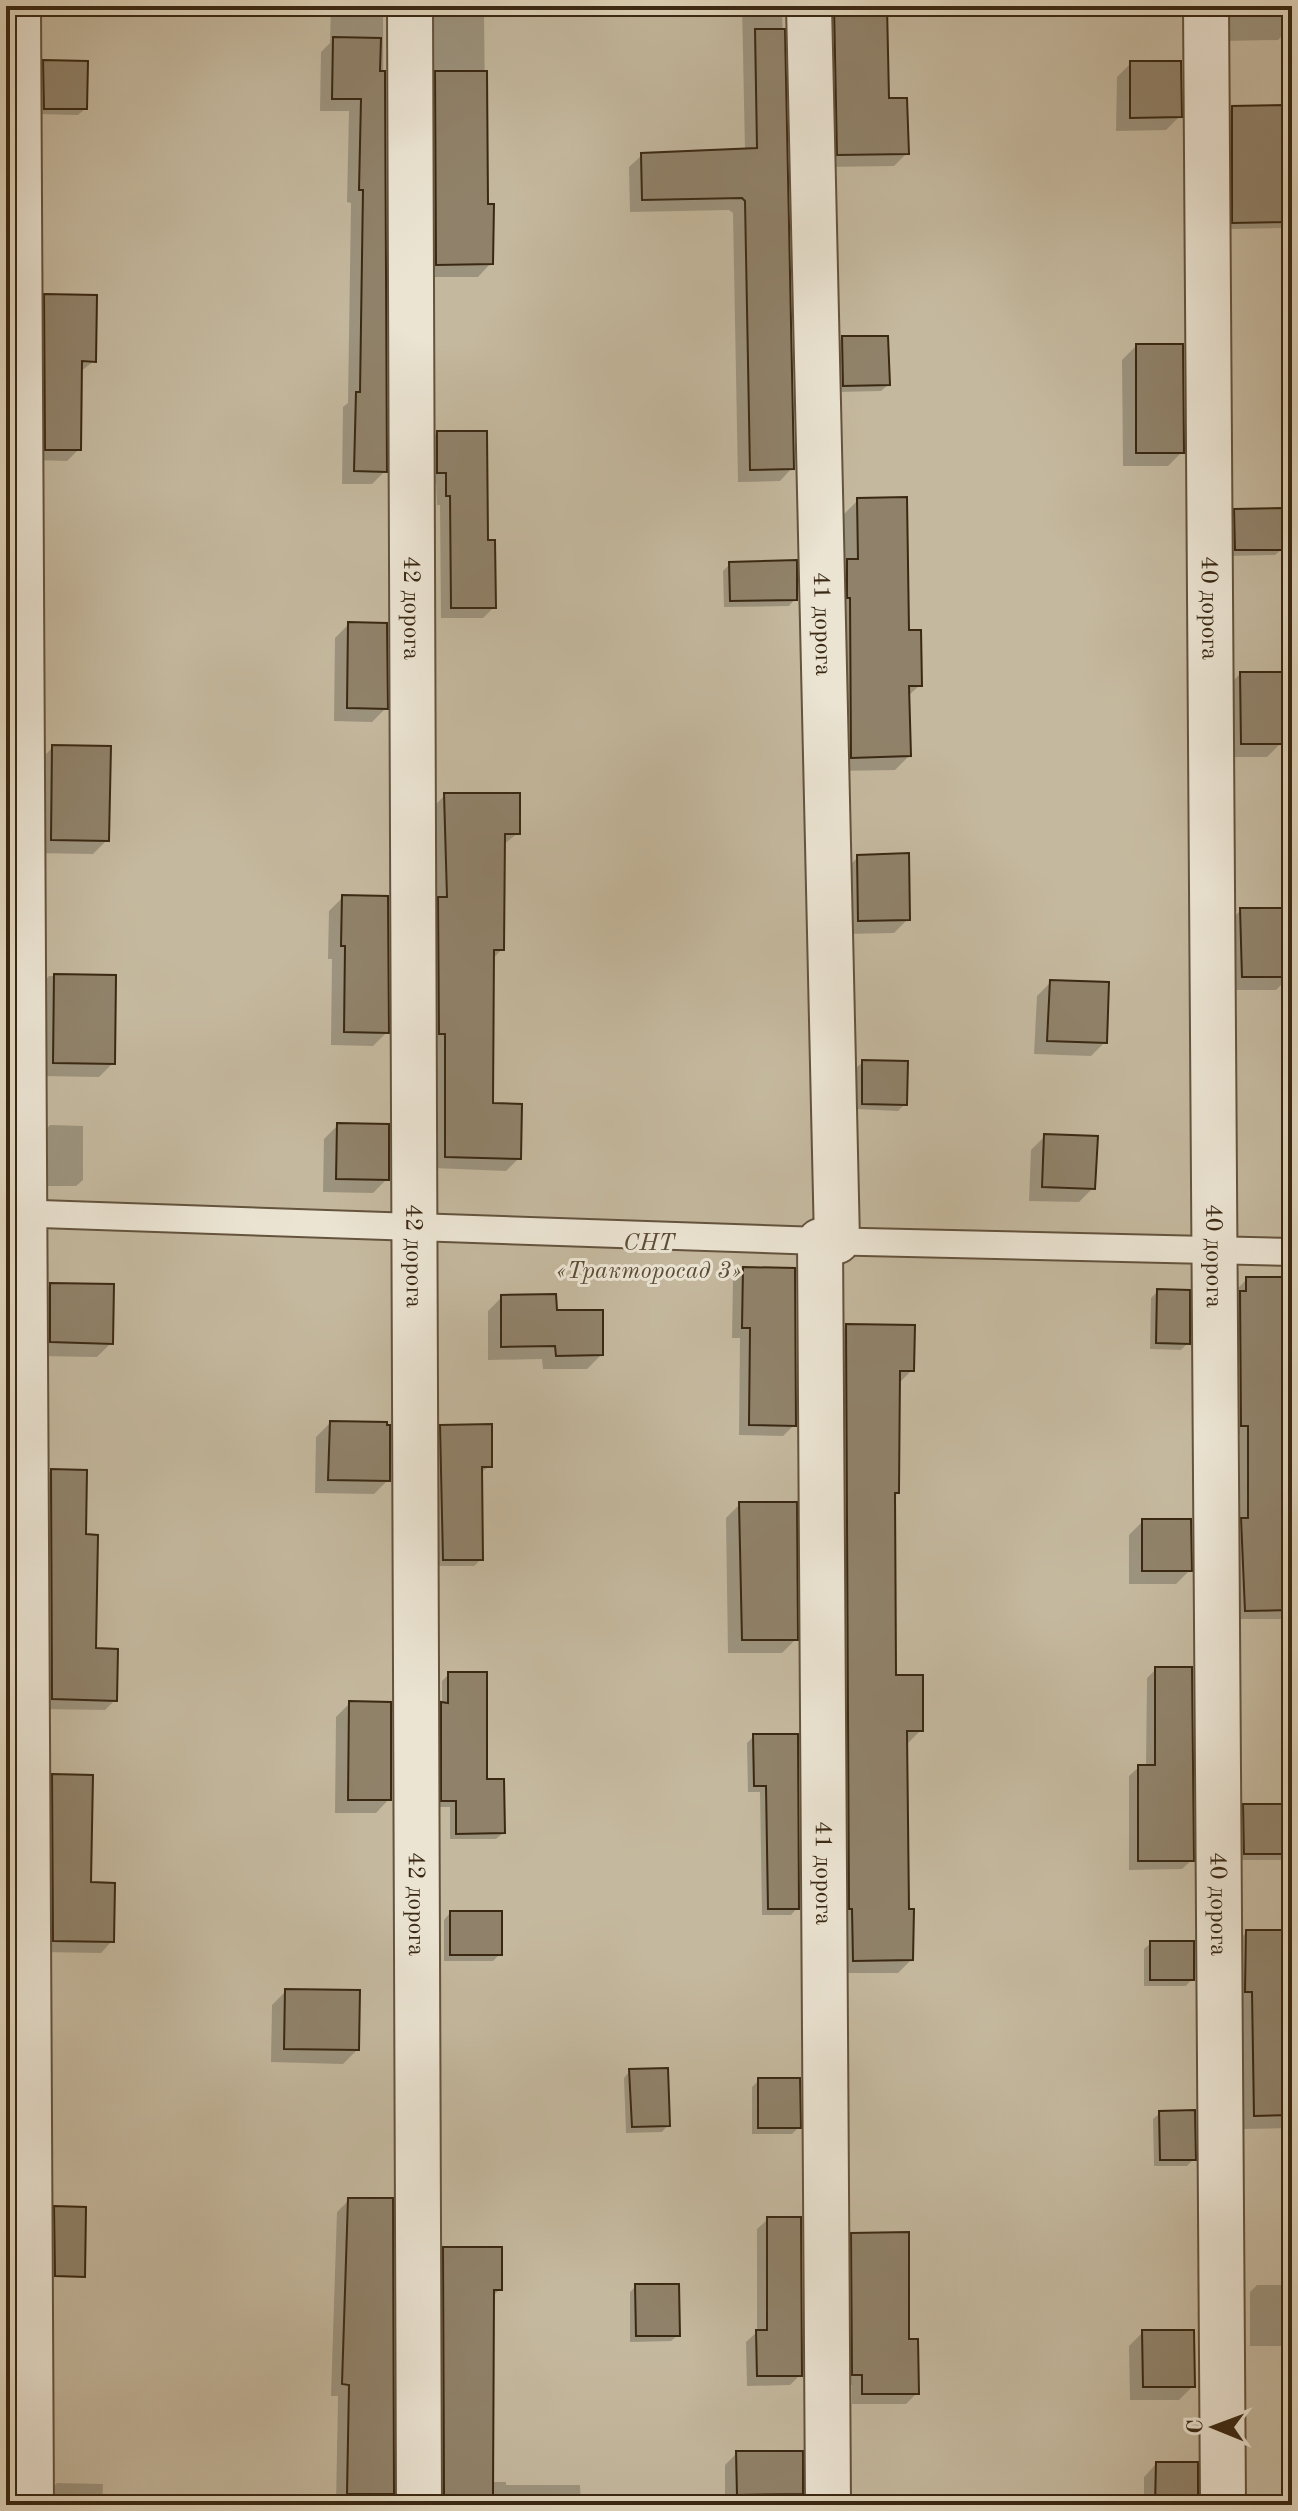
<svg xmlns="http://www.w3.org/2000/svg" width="1298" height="2511" viewBox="0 0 1298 2511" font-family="'Old Standard TT',serif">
	<rect width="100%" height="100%" fill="#e0d5bb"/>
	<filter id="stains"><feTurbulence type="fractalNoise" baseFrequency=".0025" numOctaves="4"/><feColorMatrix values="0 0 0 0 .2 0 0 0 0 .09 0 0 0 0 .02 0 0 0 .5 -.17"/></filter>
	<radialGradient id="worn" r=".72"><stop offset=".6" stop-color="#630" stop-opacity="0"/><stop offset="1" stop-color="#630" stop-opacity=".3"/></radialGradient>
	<!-- green -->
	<rect fill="#c4b89e" stroke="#7f7058" stroke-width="2" x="6" y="6" width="1286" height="2499"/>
	<!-- shadow -->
	<g fill="#0003">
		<polygon points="331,6 383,6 385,471 372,484 342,484 343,407 348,403 351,203 347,202 349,111 320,111 321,52 330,43"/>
		<polygon points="419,6 489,6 484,10 486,206 491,263 478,277 424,277"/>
		<polygon points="742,6 782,6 792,468 780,481 738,482 733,213 729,210 630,212 629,167 642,155 745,151"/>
		<polygon points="818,6 885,6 887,100 907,153 894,166 825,167"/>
		<polygon points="1222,6 1289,6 1289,29 1278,40 1223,41"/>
		<polygon points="44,62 85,109 78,115 38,114 37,69"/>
		<polygon points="1131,63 1180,116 1166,130 1116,131 1117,77"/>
		<polygon points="1233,108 1289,222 1282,228 1227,229 1226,115"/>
		<polygon points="45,296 94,361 80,372 79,449 67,461 34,460 34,307"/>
		<polygon points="842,338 888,385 881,391 837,392 836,345"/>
		<polygon points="1136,346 1182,452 1168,466 1123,466 1122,360"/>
		<polygon points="437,433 486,542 494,607 483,618 441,618 440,505 437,505 436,483 427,483 427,444"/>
		<polygon points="858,500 907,632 920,685 907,697 909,756 895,770 838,771 833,575 845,564 844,514"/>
		<polygon points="1235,511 1282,549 1275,555 1229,556 1229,517"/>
		<polygon points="730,564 795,599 789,606 724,607 723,571"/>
		<polygon points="349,624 386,708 372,722 334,721 335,638"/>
		<polygon points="1240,674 1281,743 1267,757 1228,757 1226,688"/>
		<polygon points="53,747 107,840 93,854 34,853 39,761"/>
		<polygon points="445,795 518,833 503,845 502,949 492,960 491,1105 519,1158 506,1171 433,1168 433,807"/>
		<polygon points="858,857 908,919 894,933 845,934 844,871"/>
		<polygon points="343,897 387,1032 373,1046 331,1045 332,959 328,959 329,911"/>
		<polygon points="1241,910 1290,976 1276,990 1228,990 1227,924"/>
		<polygon points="49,976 114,977 113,1063 99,1077 40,1076 35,990"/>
		<polygon points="1051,982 1105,1042 1091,1056 1034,1054 1037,996"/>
		<polygon points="863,1062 905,1104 898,1111 856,1109 856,1068"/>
		<polygon points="50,1125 83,1126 83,1180 76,1186 43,1186 43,1132"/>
		<polygon points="338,1125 387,1179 373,1193 323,1192 324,1139"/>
		<polygon points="1045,1136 1093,1188 1079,1202 1029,1201 1031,1150"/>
		<polygon points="744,1269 794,1425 783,1436 739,1435 740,1338 732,1338 733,1280"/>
		<polygon points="1247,1279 1287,1340 1292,1340 1292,1619 1237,1619 1233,1530 1240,1523 1240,1435 1232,1435 1231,1302 1238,1295 1238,1288"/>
		<polygon points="50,1285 111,1343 97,1357 37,1356 36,1299"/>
		<polygon points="1158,1291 1188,1343 1181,1350 1150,1349 1151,1298"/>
		<polygon points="502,1297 555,1312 601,1355 587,1369 543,1369 542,1359 488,1360 488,1311"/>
		<polygon points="846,1326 912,1370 898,1384 897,1492 893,1496 894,1677 921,1730 908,1743 905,1743 907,1911 911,1960 898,1973 841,1973 833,1339"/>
		<polygon points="330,1423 388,1480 374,1494 315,1493 316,1437"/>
		<polygon points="441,1427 490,1466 480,1473 481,1559 474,1566 437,1566 434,1433"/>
		<polygon points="51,1471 84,1536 94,1650 115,1700 105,1710 42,1709 41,1481"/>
		<polygon points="740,1504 796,1639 782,1653 728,1653 726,1518"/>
		<polygon points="1143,1521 1190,1570 1176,1584 1129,1584 1129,1535"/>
		<polygon points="1156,1669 1192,1860 1182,1869 1129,1870 1129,1776 1139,1767 1146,1767 1147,1678"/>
		<polygon points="449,1674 503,1833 496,1839 450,1839 450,1807 436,1807 435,1711 442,1704 442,1681"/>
		<polygon points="350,1703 389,1799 376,1813 335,1813 336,1717"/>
		<polygon points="754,1736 797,1908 791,1915 762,1915 760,1792 748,1792 747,1743"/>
		<polygon points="53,1776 89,1884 112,1941 101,1953 42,1952 42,1788"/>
		<polygon points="1244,1806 1292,1806 1292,1860 1238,1860 1237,1813"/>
		<polygon points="450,1913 500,1954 493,1961 444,1961 444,1920"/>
		<polygon points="1247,1932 1292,1932 1292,2128 1241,2129 1233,1946"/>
		<polygon points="1151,1943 1192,1979 1186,1986 1144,1986 1144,1949"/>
		<polygon points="286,1991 357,2050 343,2064 271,2062 272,2005"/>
		<polygon points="630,2071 668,2125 662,2132 626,2133 624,2078"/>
		<polygon points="759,2080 799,2127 792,2134 752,2134 752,2087"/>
		<polygon points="1160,2113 1194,2159 1187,2166 1154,2166 1153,2119"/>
		<polygon points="349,2200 391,2200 392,2505 336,2505 338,2396 331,2396 337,2212"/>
		<polygon points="768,2219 800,2375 790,2385 747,2386 746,2342 757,2332 757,2229"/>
		<polygon points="852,2235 907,2341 917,2393 906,2404 852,2404 852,2385 842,2386 841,2246"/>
		<polygon points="444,2249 500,2289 492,2297 491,2482 506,2482 506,2485 580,2485 581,2505 433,2505 432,2261"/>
		<polygon points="1257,2285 1292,2285 1292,2346 1250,2346 1250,2292"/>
		<polygon points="636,2286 678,2335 671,2341 630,2342 630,2292"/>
		<polygon points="1143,2332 1193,2386 1179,2400 1130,2400 1129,2346"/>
		<polygon points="737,2453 801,2453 801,2505 725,2505 725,2465"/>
		<polygon points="1156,2464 1196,2505 1144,2505 1144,2477"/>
		<polygon points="57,2483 103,2484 102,2505 50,2505 50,2490"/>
		<polygon points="854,2502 910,2502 910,2505 851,2505"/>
	</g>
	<!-- building -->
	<g fill="#90826a" stroke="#3a2813" stroke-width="2">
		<polygon points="834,6 887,6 889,98 907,98 909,154 837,155"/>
		<polygon points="755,29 785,29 794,469 750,470 745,201 742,198 642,200 641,153 757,148"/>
		<polygon points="333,37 381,38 380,71 385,71 387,472 354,471 356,392 360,392 363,190 359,190 361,99 332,99"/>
		<polygon points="43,60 88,61 87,109 44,109"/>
		<polygon points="1130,61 1181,61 1182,117 1130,118"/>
		<polygon points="435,71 487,71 488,204 494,204 493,264 436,265"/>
		<polygon points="1288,105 1291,222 1232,223 1232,106"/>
		<polygon points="44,294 97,295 96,362 82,361 81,450 45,450"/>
		<polygon points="842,336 888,336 890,385 843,386"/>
		<polygon points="1136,344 1183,344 1184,453 1136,453"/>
		<polygon points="437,431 487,431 488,540 495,540 496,608 451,608 450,496 446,496 446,473 437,473"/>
		<polygon points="907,497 909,630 921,630 922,686 909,686 911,756 851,758 850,598 847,598 847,559 858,559 857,498"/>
		<polygon points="1284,508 1284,550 1235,550 1234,509"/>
		<polygon points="797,560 797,600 730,601 729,562"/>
		<polygon points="348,622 387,623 388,709 347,708"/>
		<polygon points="1240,672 1282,672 1283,744 1241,744"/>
		<polygon points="52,745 111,746 109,841 51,840"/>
		<polygon points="444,793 520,793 520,834 505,834 504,950 494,950 493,1103 522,1104 521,1159 445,1157 445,1034 439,1034 438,897 447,897"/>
		<polygon points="909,853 910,920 858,921 857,855"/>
		<polygon points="342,895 388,896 389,1033 344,1032 345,946 341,946"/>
		<polygon points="1240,908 1292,908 1292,977 1242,977"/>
		<polygon points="54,974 116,975 115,1064 53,1063"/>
		<polygon points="1050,980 1109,982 1107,1043 1047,1041"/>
		<polygon points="862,1060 908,1061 907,1105 862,1104"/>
		<polygon points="337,1123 389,1124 389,1180 336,1179"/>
		<polygon points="1044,1134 1098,1136 1095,1189 1042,1187"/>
		<polygon points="743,1267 795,1268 796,1426 749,1425 750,1328 742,1328"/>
		<polygon points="1246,1277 1288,1277 1289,1338 1292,1338 1292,1610 1245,1611 1241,1518 1248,1518 1248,1426 1241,1426 1240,1291 1246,1291"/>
		<polygon points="50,1283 114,1284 113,1344 50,1342"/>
		<polygon points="1157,1289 1190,1290 1190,1344 1156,1343"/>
		<polygon points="556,1294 557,1310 603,1310 603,1355 556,1356 555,1346 501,1347 501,1295"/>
		<polygon points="846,1324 915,1325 914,1371 900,1371 899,1493 895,1493 896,1675 923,1675 923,1731 907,1731 909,1909 914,1909 913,1960 853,1961 852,1909 849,1909"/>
		<polygon points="330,1421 387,1422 387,1425 390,1425 390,1481 328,1480"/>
		<polygon points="492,1424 492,1467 482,1467 483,1560 443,1560 440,1425"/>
		<polygon points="51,1469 87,1470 86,1534 98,1535 96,1648 118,1649 117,1701 52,1699"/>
		<polygon points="739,1502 797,1502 798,1640 742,1640"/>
		<polygon points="1142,1519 1191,1519 1192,1571 1142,1571"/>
		<polygon points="1155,1667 1192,1667 1194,1861 1138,1861 1138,1765 1155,1765"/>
		<polygon points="448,1672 487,1672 487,1779 504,1779 505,1833 456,1834 456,1801 441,1801 441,1702 448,1703"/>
		<polygon points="349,1701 391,1702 391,1800 348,1800"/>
		<polygon points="753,1734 798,1734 799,1909 768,1909 766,1786 754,1786"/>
		<polygon points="52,1774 93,1775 91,1882 115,1883 114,1942 53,1941"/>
		<polygon points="1243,1804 1292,1804 1292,1854 1244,1854"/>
		<rect x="450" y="1911" width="52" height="44"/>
		<polygon points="1246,1930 1292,1930 1292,2115 1254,2116 1252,1992 1245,1992"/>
		<rect x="1150" y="1941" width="44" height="39"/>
		<polygon points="285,1989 360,1990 359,2050 284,2049"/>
		<polygon points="668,2068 670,2126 632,2127 629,2069"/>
		<polygon points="758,2078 800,2078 801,2128 758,2128"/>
		<polygon points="1195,2110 1196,2160 1160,2160 1159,2111"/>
		<polygon points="348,2198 393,2198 394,2494 347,2494 349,2385 342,2384"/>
		<polygon points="54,2206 86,2207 85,2277 55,2276"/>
		<polygon points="767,2217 801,2217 802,2376 757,2376 756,2330 767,2330"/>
		<polygon points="909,2232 909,2339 918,2339 919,2394 862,2394 862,2375 852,2375 851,2233"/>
		<polygon points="443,2247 502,2247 502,2290 494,2290 493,2496 444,2495"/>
		<polygon points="635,2284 679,2284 680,2336 636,2336"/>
		<polygon points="1142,2330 1194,2330 1195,2387 1143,2387"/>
		<polygon points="736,2451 803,2451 803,2494 737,2495"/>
		<polygon points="1156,2462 1198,2462 1198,2505 1155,2505"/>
	</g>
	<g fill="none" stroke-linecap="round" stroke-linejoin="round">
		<!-- service casing -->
		<g stroke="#64533d" stroke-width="30">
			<polyline id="service" points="12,1213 820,1241 1292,1252"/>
		</g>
		<!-- minor casing -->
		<g stroke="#64533d" stroke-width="48">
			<g id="minor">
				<polyline points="18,6 31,2505"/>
				<path id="s1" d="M410 6 419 2505"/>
				<path id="s2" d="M809 6 837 1241"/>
				<path id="s3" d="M1206 6 1223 2505"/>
				<path id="s4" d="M820 1241 828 2505"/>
			</g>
		</g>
		<!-- service -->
		<use href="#service" stroke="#ebe4d3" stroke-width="26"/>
		<!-- minor -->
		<use href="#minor" stroke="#ebe4d3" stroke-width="44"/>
	</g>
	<g text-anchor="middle" stroke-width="6" stroke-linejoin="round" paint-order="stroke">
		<!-- street labels -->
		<g font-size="24" fill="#3a2813" stroke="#ebe4d3">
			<text dy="8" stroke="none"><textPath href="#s1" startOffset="602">42 дорога</textPath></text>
			<text dy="8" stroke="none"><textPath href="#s3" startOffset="602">40 дорога</textPath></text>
			<text dy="8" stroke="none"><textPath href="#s2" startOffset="618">41 дорога</textPath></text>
			<text dy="8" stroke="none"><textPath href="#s1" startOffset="1250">42 дорога</textPath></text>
			<text dy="8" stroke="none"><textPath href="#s3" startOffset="1250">40 дорога</textPath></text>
			<text dy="8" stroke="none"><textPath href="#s4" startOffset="632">41 дорога</textPath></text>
			<text dy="8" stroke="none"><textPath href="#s1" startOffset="1898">42 дорога</textPath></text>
			<text dy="8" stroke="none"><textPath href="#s3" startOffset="1898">40 дорога</textPath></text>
		</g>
		<!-- park labels -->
		<g font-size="24" font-style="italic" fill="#5c4c36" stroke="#ebe4d3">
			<text x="649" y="1250">СНТ<tspan x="649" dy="28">«Тракторосад 3»</tspan></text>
		</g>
	</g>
	<!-- margin -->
	<rect width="1298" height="2511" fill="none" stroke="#e0d5bb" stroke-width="32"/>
	<rect x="8" y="8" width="1282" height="2495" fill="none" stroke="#3a2813" stroke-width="4"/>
	<rect x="16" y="16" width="1266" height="2479" fill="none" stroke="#3a2813" stroke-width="2"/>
	<!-- north arrow -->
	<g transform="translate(1214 2427) rotate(271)" stroke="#ebe4d3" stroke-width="6" paint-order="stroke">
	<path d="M0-6L14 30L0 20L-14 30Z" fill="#3a2813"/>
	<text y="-12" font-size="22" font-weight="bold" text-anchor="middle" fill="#3a2813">С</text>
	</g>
	<rect width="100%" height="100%" filter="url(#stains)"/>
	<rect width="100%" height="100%" fill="url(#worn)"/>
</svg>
